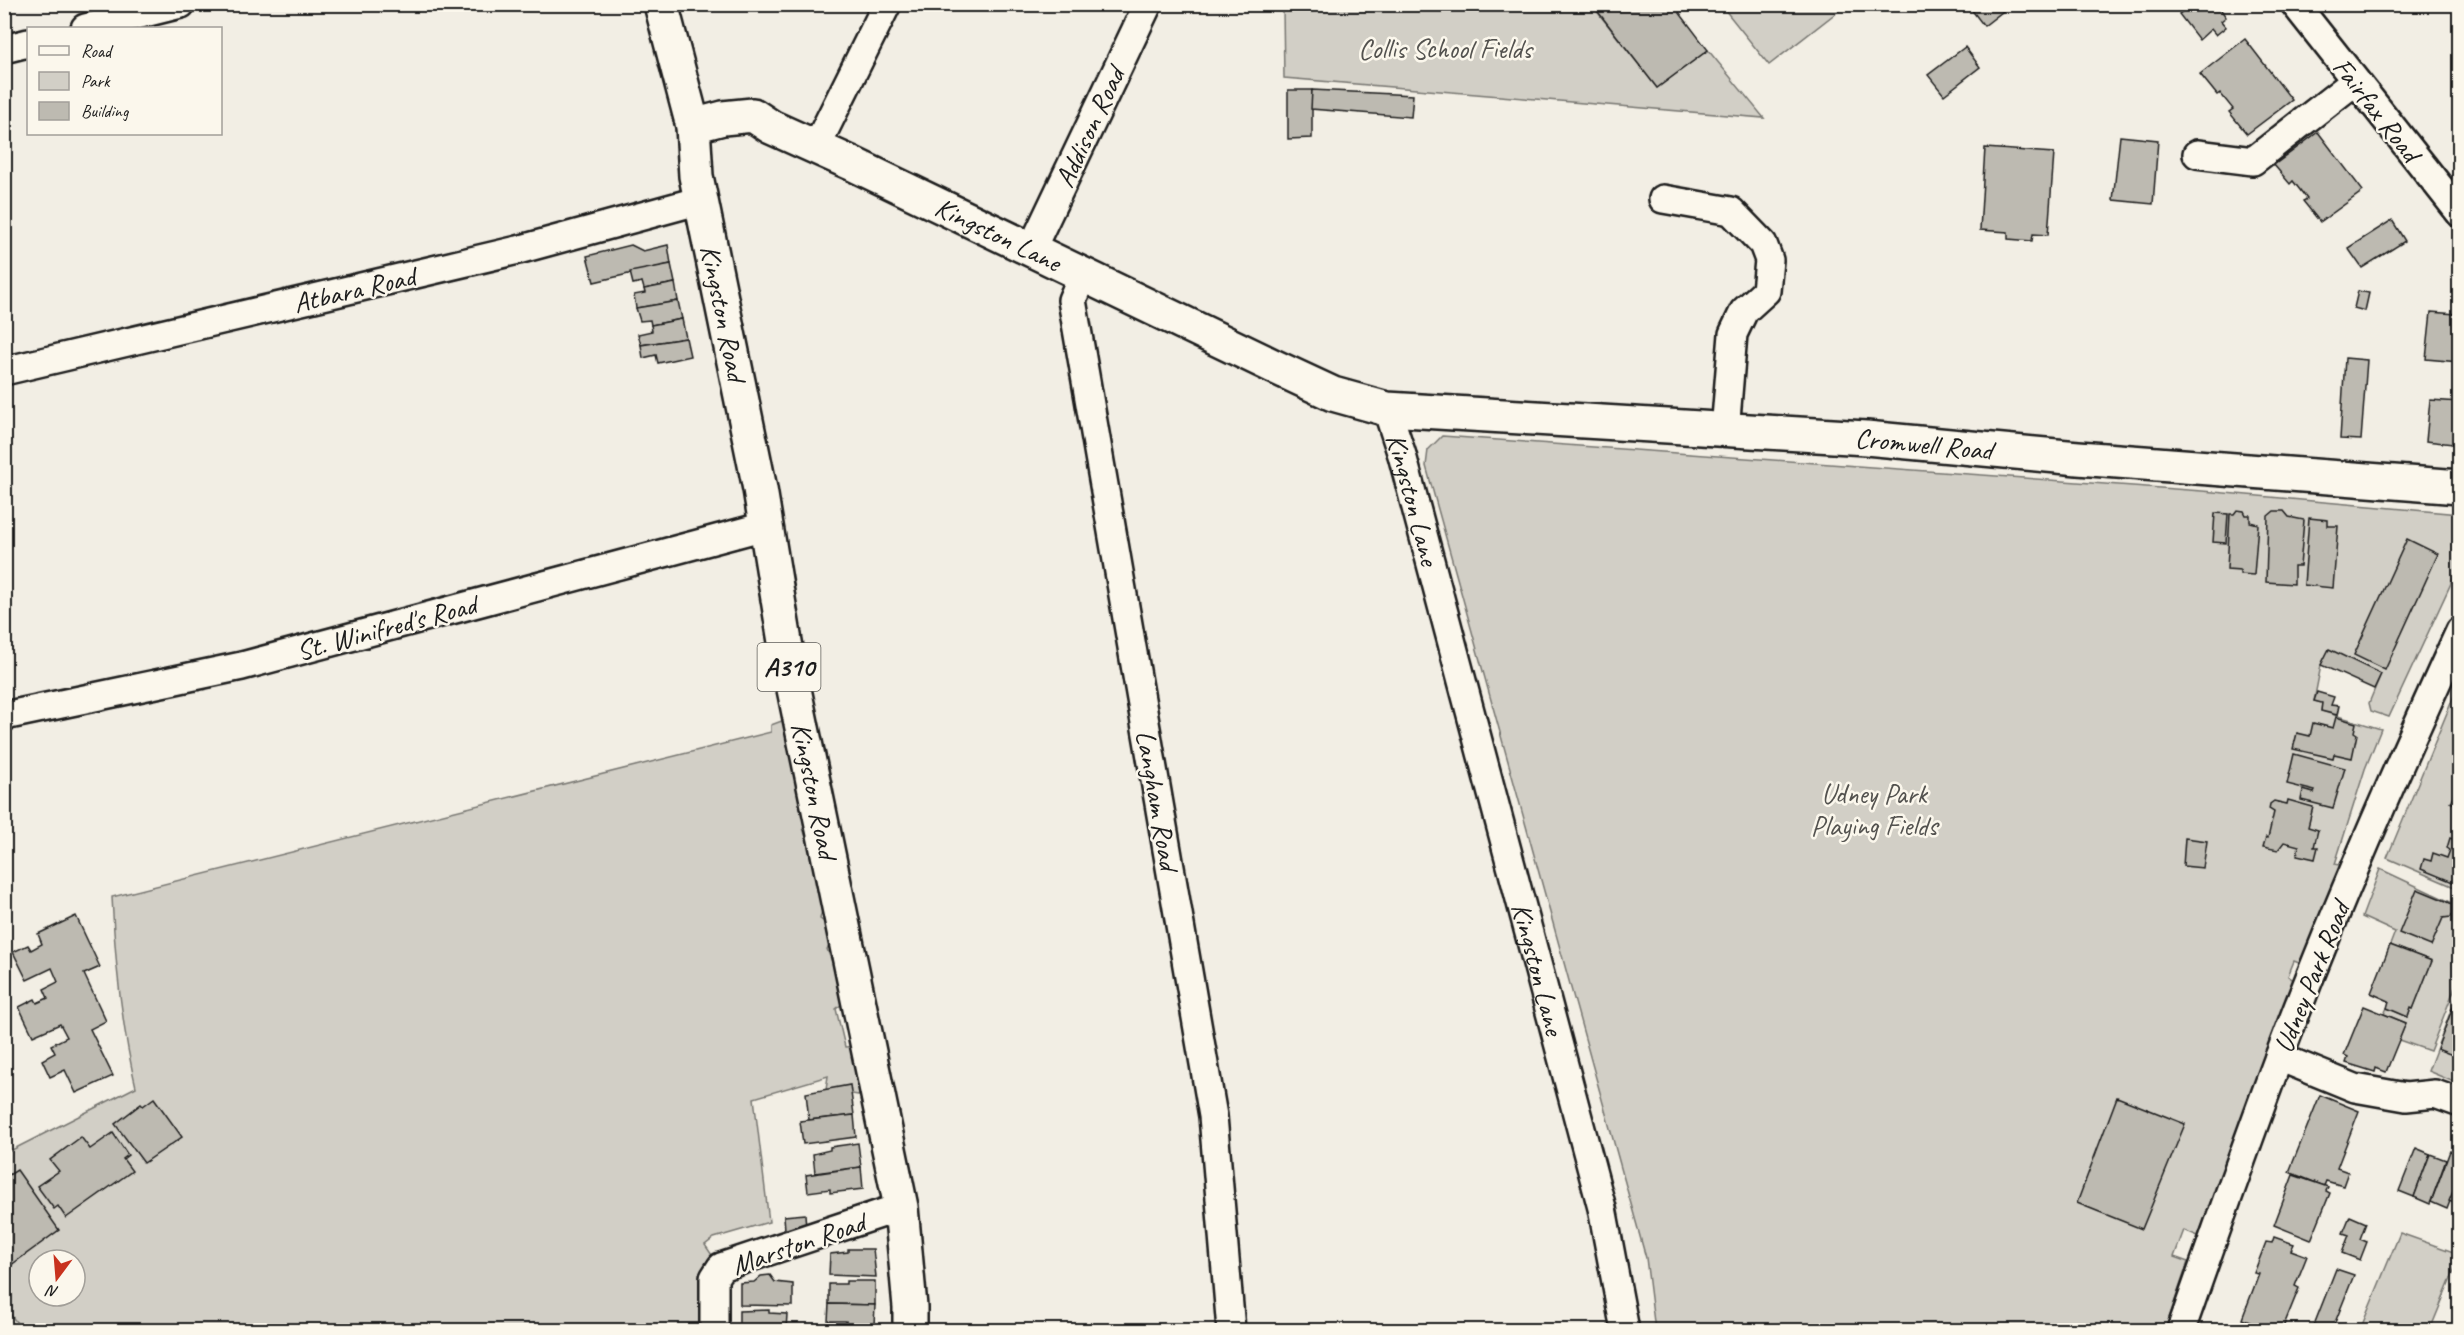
<svg xmlns="http://www.w3.org/2000/svg" width="2464" height="1335" viewBox="0 0 2464 1335" font-family="Caveat,sans-serif">
	<rect width="100%" height="100%" fill="#f2eee4"/>
	<filter id="ink" filterUnits="userSpaceOnUse"><feTurbulence type="fractalNoise" baseFrequency=".0167" numOctaves="2"/><feDisplacementMap in="SourceGraphic" scale="12" xChannelSelector="R" yChannelSelector="G"/><feConvolveMatrix kernelMatrix="1 2 1 2 8 2 1 2 1" color-interpolation-filters="sRGB"/></filter>
	<g filter="url(#ink)">
		<!-- green -->
		<g fill="#d2cfc6" stroke="#777671" stroke-width="1.5" fill-rule="evenodd">
			<polygon points="1300,4 1592,5 1657,88 1708,50 1764,118 1284,78 1283,8 1299,7"/>
			<polygon points="1721,5 1846,5 1769,65"/>
			<polygon points="1442,436 2202,491 2459,514 2459,566 2389,717 2371,711 2369,703 2381,674 2329,650 2321,665 2314,701 2322,703 2321,711 2381,729 2365,769 2335,864 2344,866 2304,965 2294,961 2288,976 2295,981 2198,1236 2184,1230 2174,1257 2188,1262 2165,1330 1655,1330 1646,1258 1426,466 1428,450"/>
			<polygon points="2456,691 2459,692 2459,889 2387,858"/>
			<path d="M787 719 812 809 803 828 807 840 814 843 827 891 820 919 830 926 832 942 827 949 833 964 842 972 849 998 836 1009 845 1047 859 1046 868 1084 858 1095 826 1090 828 1076 754 1098 769 1222 714 1238 705 1245 716 1261 702 1330H22L5 1307 4 1154 136 1087C121 1024 115 962 112 897L771 732V725ZM39 1260H75V1296H39Z"/>
			<polygon points="2380,869 2459,906 2459,977 2430,1051 2399,1040 2406,1023 2384,1014 2387,1008 2408,1017 2411,1008 2413,1009 2432,961 2390,945 2395,932 2362,917"/>
			<polygon points="2459,989 2459,1084 2428,1071"/>
			<polygon points="2400,1233 2459,1254 2459,1259 2430,1330 2360,1330"/>
		</g>
		<!-- building -->
		<g fill="#bdbab1" stroke="#1c1c1c" stroke-width="1.5">
			<polygon points="1592,4 1673,4 1708,50 1657,88"/>
			<polygon points="1976,4 2004,4 2007,8 1984,26 1971,9"/>
			<polygon points="2193,4 2217,4 2226,17 2221,21 2226,27 2216,35 2211,29 2199,40 2179,14"/>
			<polygon points="2245,39 2292,100 2247,134 2229,112 2233,109 2220,93 2217,95 2200,74"/>
			<polygon points="1965,47 1980,67 1944,95 1928,75"/>
			<polygon points="1288,90 1312,90 1312,138 1288,139"/>
			<polygon points="1312,90 1413,95 1411,117 1311,109"/>
			<polygon points="2318,132 2363,191 2320,222 2303,201 2307,199 2293,181 2290,184 2274,165"/>
			<polygon points="2120,136 2158,140 2153,204 2113,200"/>
			<polygon points="1985,148 2054,153 2048,235 2033,234 2032,241 2008,239 2008,232 1980,230"/>
			<polygon points="2392,220 2405,241 2362,268 2348,248"/>
			<polygon points="631,245 643,251 668,245 671,264 594,282 587,256"/>
			<polygon points="671,264 675,283 644,289 642,282 633,284 630,272"/>
			<polygon points="675,283 678,301 636,308 634,295 645,293 644,289"/>
			<polygon points="2358,291 2369,293 2365,311 2354,308"/>
			<polygon points="678,301 682,319 651,325 650,320 640,321 636,308"/>
			<polygon points="2431,312 2456,314 2456,327 2460,327 2460,376 2457,376 2459,362 2426,359"/>
			<polygon points="682,319 686,338 641,345 638,334 652,331 651,325"/>
			<polygon points="686,338 690,356 658,363 656,355 643,358 641,345"/>
			<polygon points="2345,358 2367,360 2361,440 2340,439"/>
			<polygon points="2430,400 2460,402 2460,441 2453,440 2453,444 2426,441"/>
			<polygon points="2237,510 2244,511 2246,515 2250,515 2250,522 2258,524 2254,575 2240,574 2240,570 2227,569 2230,514 2234,514"/>
			<polygon points="2274,511 2284,511 2289,517 2304,520 2300,566 2294,566 2294,584 2266,582 2268,516"/>
			<polygon points="2215,513 2228,514 2226,543 2213,542"/>
			<polygon points="2309,518 2328,520 2328,526 2338,526 2333,588 2304,585"/>
			<polygon points="2407,539 2438,554 2385,670 2354,655"/>
			<polygon points="2329,649 2381,674 2374,689 2321,665"/>
			<polygon points="2317,692 2334,697 2331,705 2339,706 2337,715 2321,711 2322,703 2314,701"/>
			<polygon points="2336,717 2356,723 2354,732 2357,734 2352,758 2334,754 2333,758 2293,749 2297,733 2310,736 2313,723 2333,728"/>
			<polygon points="2294,754 2345,768 2333,808 2301,800 2303,790 2314,793 2315,791 2287,784"/>
			<polygon points="2460,782 2460,806 2450,802"/>
			<polygon points="2288,800 2313,807 2308,827 2318,830 2314,847 2318,847 2315,859 2297,855 2299,846 2284,842 2278,850 2263,847 2266,837 2268,838 2274,812 2269,809 2270,804 2274,801 2287,804"/>
			<polygon points="2185,838 2207,841 2203,868 2183,866"/>
			<polygon points="2450,838 2460,842 2460,885 2421,869 2424,859 2431,861 2433,853 2447,858 2450,850 2447,848"/>
			<polygon points="2417,889 2446,901 2452,904 2455,909 2451,917 2443,918 2431,946 2399,933"/>
			<polygon points="76,916 100,967 84,974 106,1021 90,1029 113,1076 76,1093 65,1070 50,1077 42,1060 55,1053 51,1045 67,1037 60,1024 33,1036 19,1007 35,999 37,1003 48,998 44,989 58,982 52,968 27,980 13,952 28,945 31,950 42,944 38,934"/>
			<polygon points="2390,945 2432,961 2413,1009 2411,1008 2408,1017 2387,1008 2389,1001 2371,993"/>
			<polygon points="2364,1006 2406,1023 2386,1072 2376,1068 2375,1072 2346,1063 2348,1057 2344,1055"/>
			<polygon points="2453,1007 2460,1009 2460,1058 2437,1049"/>
			<polygon points="850,1085 854,1115 809,1120 806,1093"/>
			<polygon points="2320,1095 2359,1111 2337,1168 2348,1172 2343,1186 2326,1181 2324,1186 2289,1172"/>
			<polygon points="2117,1097 2185,1124 2142,1229 2077,1203"/>
			<polygon points="154,1098 182,1137 144,1163 115,1124 141,1104 143,1106"/>
			<polygon points="854,1115 856,1137 803,1144 800,1121"/>
			<polygon points="113,1133 128,1155 123,1159 132,1171 66,1218 58,1206 54,1209 37,1186 59,1171 50,1160 81,1137 90,1149"/>
			<polygon points="858,1143 861,1167 815,1173 813,1154 830,1150 830,1147"/>
			<polygon points="2416,1148 2430,1154 2414,1197 2399,1191"/>
			<polygon points="2450,1151 2460,1154 2460,1175 2447,1209 2431,1202"/>
			<polygon points="2430,1154 2446,1160 2430,1204 2414,1197"/>
			<polygon points="861,1167 863,1189 830,1193 830,1189 808,1192 806,1175"/>
			<polygon points="17,1170 59,1230 7,1268 4,1264 4,1178"/>
			<polygon points="2293,1175 2328,1187 2326,1191 2330,1193 2311,1240 2274,1225"/>
			<polygon points="2460,1175 2460,1205 2449,1201"/>
			<polygon points="805,1214 806,1228 785,1230 784,1216"/>
			<polygon points="2350,1216 2366,1223 2360,1239 2367,1242 2360,1260 2342,1253 2349,1235 2343,1233"/>
			<polygon points="2274,1237 2294,1244 2291,1250 2307,1256 2295,1286 2299,1288 2282,1330 2251,1330 2254,1324 2242,1319 2259,1274 2254,1273 2266,1242 2272,1243"/>
			<polygon points="848,1249 873,1249 876,1277 829,1275 830,1254 848,1252"/>
			<polygon points="2336,1269 2354,1275 2332,1330 2312,1330"/>
			<polygon points="770,1275 775,1282 793,1284 793,1306 740,1305 740,1283 754,1282 761,1276"/>
			<polygon points="846,1281 875,1281 875,1305 829,1304 829,1284 846,1284"/>
			<polygon points="829,1304 875,1305 874,1325 846,1325 846,1321 828,1321"/>
			<polygon points="769,1310 769,1313 787,1314 786,1330 739,1330 739,1311"/>
		</g>
		<g fill="none" stroke-linecap="round" stroke-linejoin="round">
			<!-- minor casing -->
			<g stroke="#1c1c1c" stroke-width="32">
				<g id="minor">
					<polyline points="2295,4 2460,213"/>
					<polyline points="85,28 181,4"/>
					<polyline points="4,49 28,43"/>
					<polyline points="816,147 887,4"/>
					<polyline points="2197,154 2253,161 2354,82"/>
					<polyline points="1663,199 1731,211 1763,244 1769,260 1766,291 1744,311 1733,334 1725,431"/>
					<polyline points="1031,250 1148,4"/>
					<polyline points="1083,274 1072,300 1213,1116 1231,1330"/>
					<polyline points="4,371 518,250 701,200"/>
					<path id="s1" d="M1387 409 1402 455 1602 1208 1625 1330"/>
					<polyline points="4,716 242,666 765,526"/>
					<polyline points="2279,1057 2355,1088 2406,1097 2435,1094 2460,1103"/>
					<polyline points="714,1330 714,1278 721,1267 901,1207"/>
					<path d="M2181 1330C2213 1239 2245 1148 2279 1057 2333 913 2396 771 2460 631"/>
				</g>
			</g>
			<!-- major casing -->
			<g stroke="#1c1c1c" stroke-width="38">
				<g id="major">
					<path id="s2" d="M661 4 693 126 696 176 760 489 788 660 901 1207 910 1307V1330"/>
					<path id="s3" d="M693 126 723 118 753 115 771 127 851 163 1273 366 1333 394 1387 409 1866 438 2078 458 2460 487"/>
				</g>
			</g>
			<!-- minor -->
			<use href="#minor" stroke="#fbf7ec" stroke-width="27"/>
			<!-- major -->
			<use href="#major" stroke="#fbf7ec" stroke-width="33"/>
		</g>
	</g>
	<g text-anchor="middle" stroke-width="5" stroke-linejoin="round" paint-order="stroke">
		<!-- shield labels -->
		<rect fill="#fbf7ec" stroke="#5f5e5a" stroke-width="1.5" x="757.5" y="643" width="63" height="48" rx="4.5"/>
		<g font-size="27" font-weight="bold" fill="#1c1c1c">
			<text x="789" y="676">A310</text>
		</g>
		<!-- park labels -->
		<g font-size="28" fill="#53524f" stroke="#fbf7ec">
			<text x="1445" y="58">Collis School Fields</text>
			<text x="1874" y="803">Udney Park<tspan x="1874" dy="32">Playing Fields</tspan></text>
		</g>
		<!-- street labels -->
		<g font-size="28" fill="#1c1c1c" stroke="#fbf7ec">
			<text transform="translate(2377 109) rotate(52)" y="10">Fairfax Road</text>
			<text transform="translate(1089 127) rotate(-65)" y="10">Addison Road</text>
			<text dy="10" stroke="none"><textPath href="#s3" startOffset="334">Kingston Lane</textPath></text>
			<text transform="translate(354 289) rotate(-13)" y="10">Atbara Road</text>
			<text dy="10" stroke="none"><textPath href="#s2" startOffset="316">Kingston Road</textPath></text>
			<text dy="10" stroke="none"><textPath href="#s3" startOffset="1299">Cromwell Road</textPath></text>
			<text dy="10" stroke="none"><textPath href="#s1" startOffset="94">Kingston Lane</textPath></text>
			<text transform="translate(386 627) rotate(-15)" y="10">St. Winifred's Road</text>
			<text dy="10" stroke="none"><textPath href="#s2" startOffset="802">Kingston Road</textPath></text>
			<text transform="translate(1158 800) rotate(80)" y="10">Langham Road</text>
			<text dy="10" stroke="none"><textPath href="#s1" startOffset="580">Kingston Lane</textPath></text>
			<text transform="translate(2311 977) rotate(-68)" y="10">Udney Park Road</text>
			<text transform="translate(798 1243) rotate(-19)" y="10">Marston Road</text>
		</g>
	</g>
	<!-- margin -->
	<rect width="2464" height="1335" fill="none" stroke="#fbf7ec" stroke-width="24"/>
	<rect x="12" y="12" width="2440" height="1311" fill="none" stroke="#1c1c1c" stroke-width="2" filter="url(#ink)"/>
	<!-- legend -->
	<rect x="27" y="27" width="195" height="108" fill="#fbf7ec" stroke="#a29f99" stroke-width="1.5"/>
	<rect x="39" y="46" width="30" height="9" fill="#fbf7ec" stroke="#a29f99" stroke-width="1.5"/>
	<text x="81" y="57" font-size="18" fill="#1c1c1c">Road</text>
	<rect x="39" y="72" width="30" height="18" fill="#d2cfc6" stroke="#a29f99" stroke-width="1.5"/>
	<text x="81" y="87" font-size="18" fill="#1c1c1c">Park</text>
	<rect x="39" y="102" width="30" height="18" fill="#bdbab1" stroke="#a29f99" stroke-width="1.5"/>
	<text x="81" y="117" font-size="18" fill="#1c1c1c">Building</text>
	<!-- north arrow -->
	<g transform="translate(57 1278) rotate(196)"><circle r="28" fill="#fbf7ec" stroke="#a29f99" stroke-width="1.5"/>
	<path d="M0-4.5L10 22L0 15L-10 22Z" fill="#c8321e"/>
	<text y="-9" font-size="16" font-weight="bold" text-anchor="middle" fill="#1c1c1c">N</text>
	</g>
</svg>
